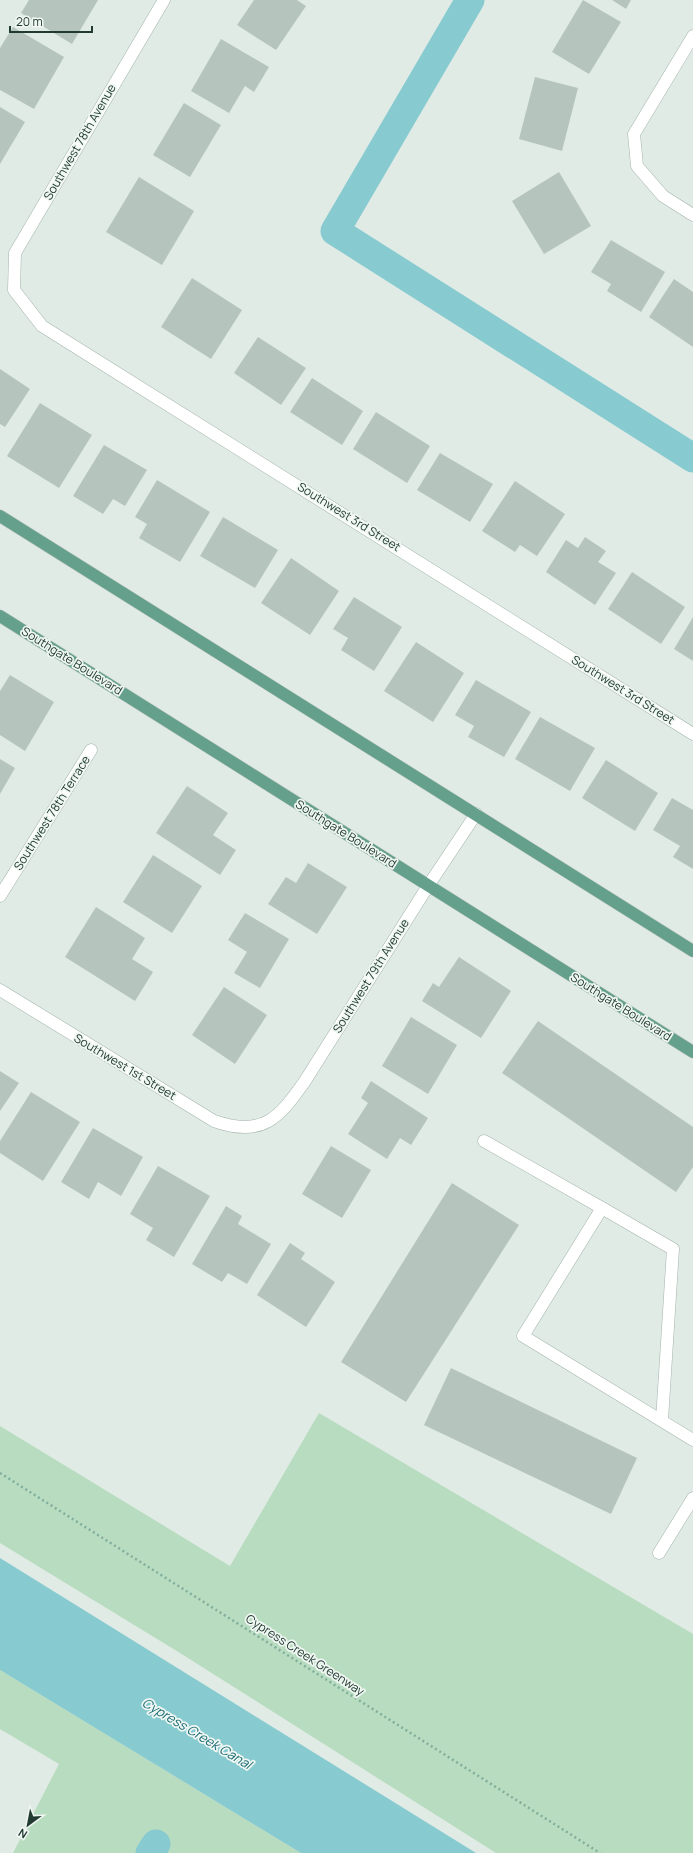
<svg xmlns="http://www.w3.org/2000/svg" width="693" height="1853" viewBox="0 0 693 1853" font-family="Manrope,sans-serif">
	<rect width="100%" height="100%" fill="#e0ebe5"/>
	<!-- green -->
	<g fill="#b8dcbf">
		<polygon points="319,1413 693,1634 693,1853 496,1853 180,1653 0,1543 0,1426 230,1566"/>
		<polygon points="0,1670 301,1853 13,1853 59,1764 0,1729"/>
	</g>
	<!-- water -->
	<polygon fill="#87cad0" points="0,1558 476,1853 301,1853 0,1670"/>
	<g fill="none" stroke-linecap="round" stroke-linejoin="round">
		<!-- canal -->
		<g stroke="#87cad0" stroke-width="29">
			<polyline points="470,0 335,231 693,458"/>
			<polyline points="150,1853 156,1844"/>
		</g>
	</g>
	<!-- building -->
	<g fill="#b5c5be">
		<polygon points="29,0 98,0 72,44 21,13"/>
		<polygon points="254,0 297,0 306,6 276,50 237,25"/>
		<polygon points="583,0 621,22 589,74 552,52"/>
		<polygon points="612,0 631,0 626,9"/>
		<polygon points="13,27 64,57 34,109 0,90 0,48"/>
		<polygon points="221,39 269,67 254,92 245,86 229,113 191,91"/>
		<polygon points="535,77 578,88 562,151 519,139"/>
		<polygon points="184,103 221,125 190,177 153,155"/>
		<polygon points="0,107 25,122 0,164"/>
		<polygon points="559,172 591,226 544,254 512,201"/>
		<polygon points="139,177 194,211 162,265 106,232"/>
		<polygon points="611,240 665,272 641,312 607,291 611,284 591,272"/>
		<polygon points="192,278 242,310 211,359 161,327"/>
		<polygon points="674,279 693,292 693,347 649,317"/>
		<polygon points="258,337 306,368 281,405 234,373"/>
		<polygon points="0,369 30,389 5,427 0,424"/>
		<polygon points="312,378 363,411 342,445 290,412"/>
		<polygon points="40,403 92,435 59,488 7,456"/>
		<polygon points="376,412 430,446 407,483 353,449"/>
		<polygon points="104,445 147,470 125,506 113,499 103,514 73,496"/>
		<polygon points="440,453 493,484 470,522 417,490"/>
		<polygon points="157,480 210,512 180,562 139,538 147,524 135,517"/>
		<polygon points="515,481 565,514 537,556 520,545 515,552 482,531"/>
		<polygon points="223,517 278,550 255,588 200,556"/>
		<polygon points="585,537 606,551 598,562 616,573 595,605 546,572 566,540 578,548"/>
		<polygon points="291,558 339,591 310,635 261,603"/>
		<polygon points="632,572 685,607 661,644 608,609"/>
		<polygon points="354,597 402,627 374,671 341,650 348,638 333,629"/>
		<polygon points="693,617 693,661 674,649"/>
		<polygon points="416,642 464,673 433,722 384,691"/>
		<polygon points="10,675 54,702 25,751 0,735 0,691"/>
		<polygon points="476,680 531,712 504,757 468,737 474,726 455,715"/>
		<polygon points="540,717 595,748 570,791 515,759"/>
		<polygon points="0,759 15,768 0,794"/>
		<polygon points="606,760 658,793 635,831 582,798"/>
		<polygon points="187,786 228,813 213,835 236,850 220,875 156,833"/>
		<polygon points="672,798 693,810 693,869 673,857 680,846 653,830"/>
		<polygon points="153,855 202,886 172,933 123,902"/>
		<polygon points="308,863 347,887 317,934 268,904 286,877 296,883"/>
		<polygon points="96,907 145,938 132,959 153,972 135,1001 65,957"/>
		<polygon points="245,913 289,939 260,988 234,973 247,952 228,940"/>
		<polygon points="459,957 511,991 481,1038 422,1001 433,983 439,987"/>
		<polygon points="224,987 267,1015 235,1064 192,1035"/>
		<polygon points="411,1017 457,1045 428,1094 382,1066"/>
		<polygon points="538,1021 693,1127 693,1167 676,1192 502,1073"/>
		<polygon points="0,1071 19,1083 0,1111"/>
		<polygon points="371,1081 428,1118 411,1145 400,1138 387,1159 348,1134 368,1103 361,1098"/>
		<polygon points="31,1092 80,1122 43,1181 0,1153 0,1141"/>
		<polygon points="93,1128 143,1157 121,1196 98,1182 89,1199 61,1182"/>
		<polygon points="331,1146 371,1170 342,1218 302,1194"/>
		<polygon points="158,1166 210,1196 174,1257 146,1240 153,1228 130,1214"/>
		<polygon points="452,1183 519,1225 406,1402 341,1362"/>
		<polygon points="226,1206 242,1216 238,1224 271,1244 247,1284 228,1273 222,1282 192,1264"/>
		<polygon points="290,1243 305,1253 301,1259 335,1282 306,1327 257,1295"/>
		<polygon points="451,1368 637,1458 611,1514 424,1425"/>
	</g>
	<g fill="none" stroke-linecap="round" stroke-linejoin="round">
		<!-- minor casing -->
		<g stroke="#a3b3ac" stroke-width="13">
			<g id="minor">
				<polyline points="164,0 15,253 14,290 42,326 693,734"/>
				<polyline points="693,36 634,134 637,166 663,196 693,215"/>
				<polyline points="0,896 91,750"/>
				<path d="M0 990 214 1121C263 1138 279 1118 305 1081L428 886 476 814"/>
				<polyline points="484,1141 602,1208"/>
				<polyline points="662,1420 673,1249 602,1208 523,1336 693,1440"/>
				<polyline points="659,1553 693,1498"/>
			</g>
		</g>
		<!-- major casing -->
		<g stroke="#c1c8c6" stroke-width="13">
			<g id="major">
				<polyline points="0,516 693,951"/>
				<polyline points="0,616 693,1052"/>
			</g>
		</g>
		<!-- path -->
		<polyline stroke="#80ae9c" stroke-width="2.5" stroke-dasharray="2 3" stroke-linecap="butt" points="0,1473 600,1853"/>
		<!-- minor -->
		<use href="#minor" stroke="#fff" stroke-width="12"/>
		<!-- major -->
		<use href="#major" stroke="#64a08c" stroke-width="12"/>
	</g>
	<g text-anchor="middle" stroke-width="3.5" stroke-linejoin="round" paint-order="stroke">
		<!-- street labels -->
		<g font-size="12" fill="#213b32" stroke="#f0f7f3">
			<text transform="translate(80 142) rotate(-60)" y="4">Southwest 78th Avenue</text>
			<text transform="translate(349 517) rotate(32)" y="4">Southwest 3rd Street</text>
			<text transform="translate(72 661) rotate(32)" y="4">Southgate Boulevard</text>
			<text transform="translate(623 690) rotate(32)" y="4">Southwest 3rd Street</text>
			<text transform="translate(52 813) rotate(-58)" y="4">Southwest 78th Terrace</text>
			<text transform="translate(346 834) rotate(32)" y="4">Southgate Boulevard</text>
			<text transform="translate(371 976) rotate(-58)" y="4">Southwest 79th Avenue</text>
			<text transform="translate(621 1007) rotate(32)" y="4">Southgate Boulevard</text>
			<text transform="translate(125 1067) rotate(31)" y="4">Southwest 1st Street</text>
			<text transform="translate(305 1655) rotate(33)" y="4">Cypress Creek Greenway</text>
		</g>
		<!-- water labels -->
		<g font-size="13" font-style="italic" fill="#1c6d76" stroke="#f0f7f3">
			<text transform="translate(197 1733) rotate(31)" y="5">Cypress Creek Canal</text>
		</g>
	</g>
	<!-- north arrow -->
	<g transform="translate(28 1825) rotate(212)" stroke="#f0f7f3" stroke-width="3" paint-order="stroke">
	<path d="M0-3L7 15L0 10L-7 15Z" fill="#213b32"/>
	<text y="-6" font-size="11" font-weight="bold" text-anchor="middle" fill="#213b32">N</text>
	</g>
	<!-- scale -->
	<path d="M10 26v6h82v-6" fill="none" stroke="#213b32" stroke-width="2"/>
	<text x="16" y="26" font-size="12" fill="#213b32" stroke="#f0f7f3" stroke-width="3" paint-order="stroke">20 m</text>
</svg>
